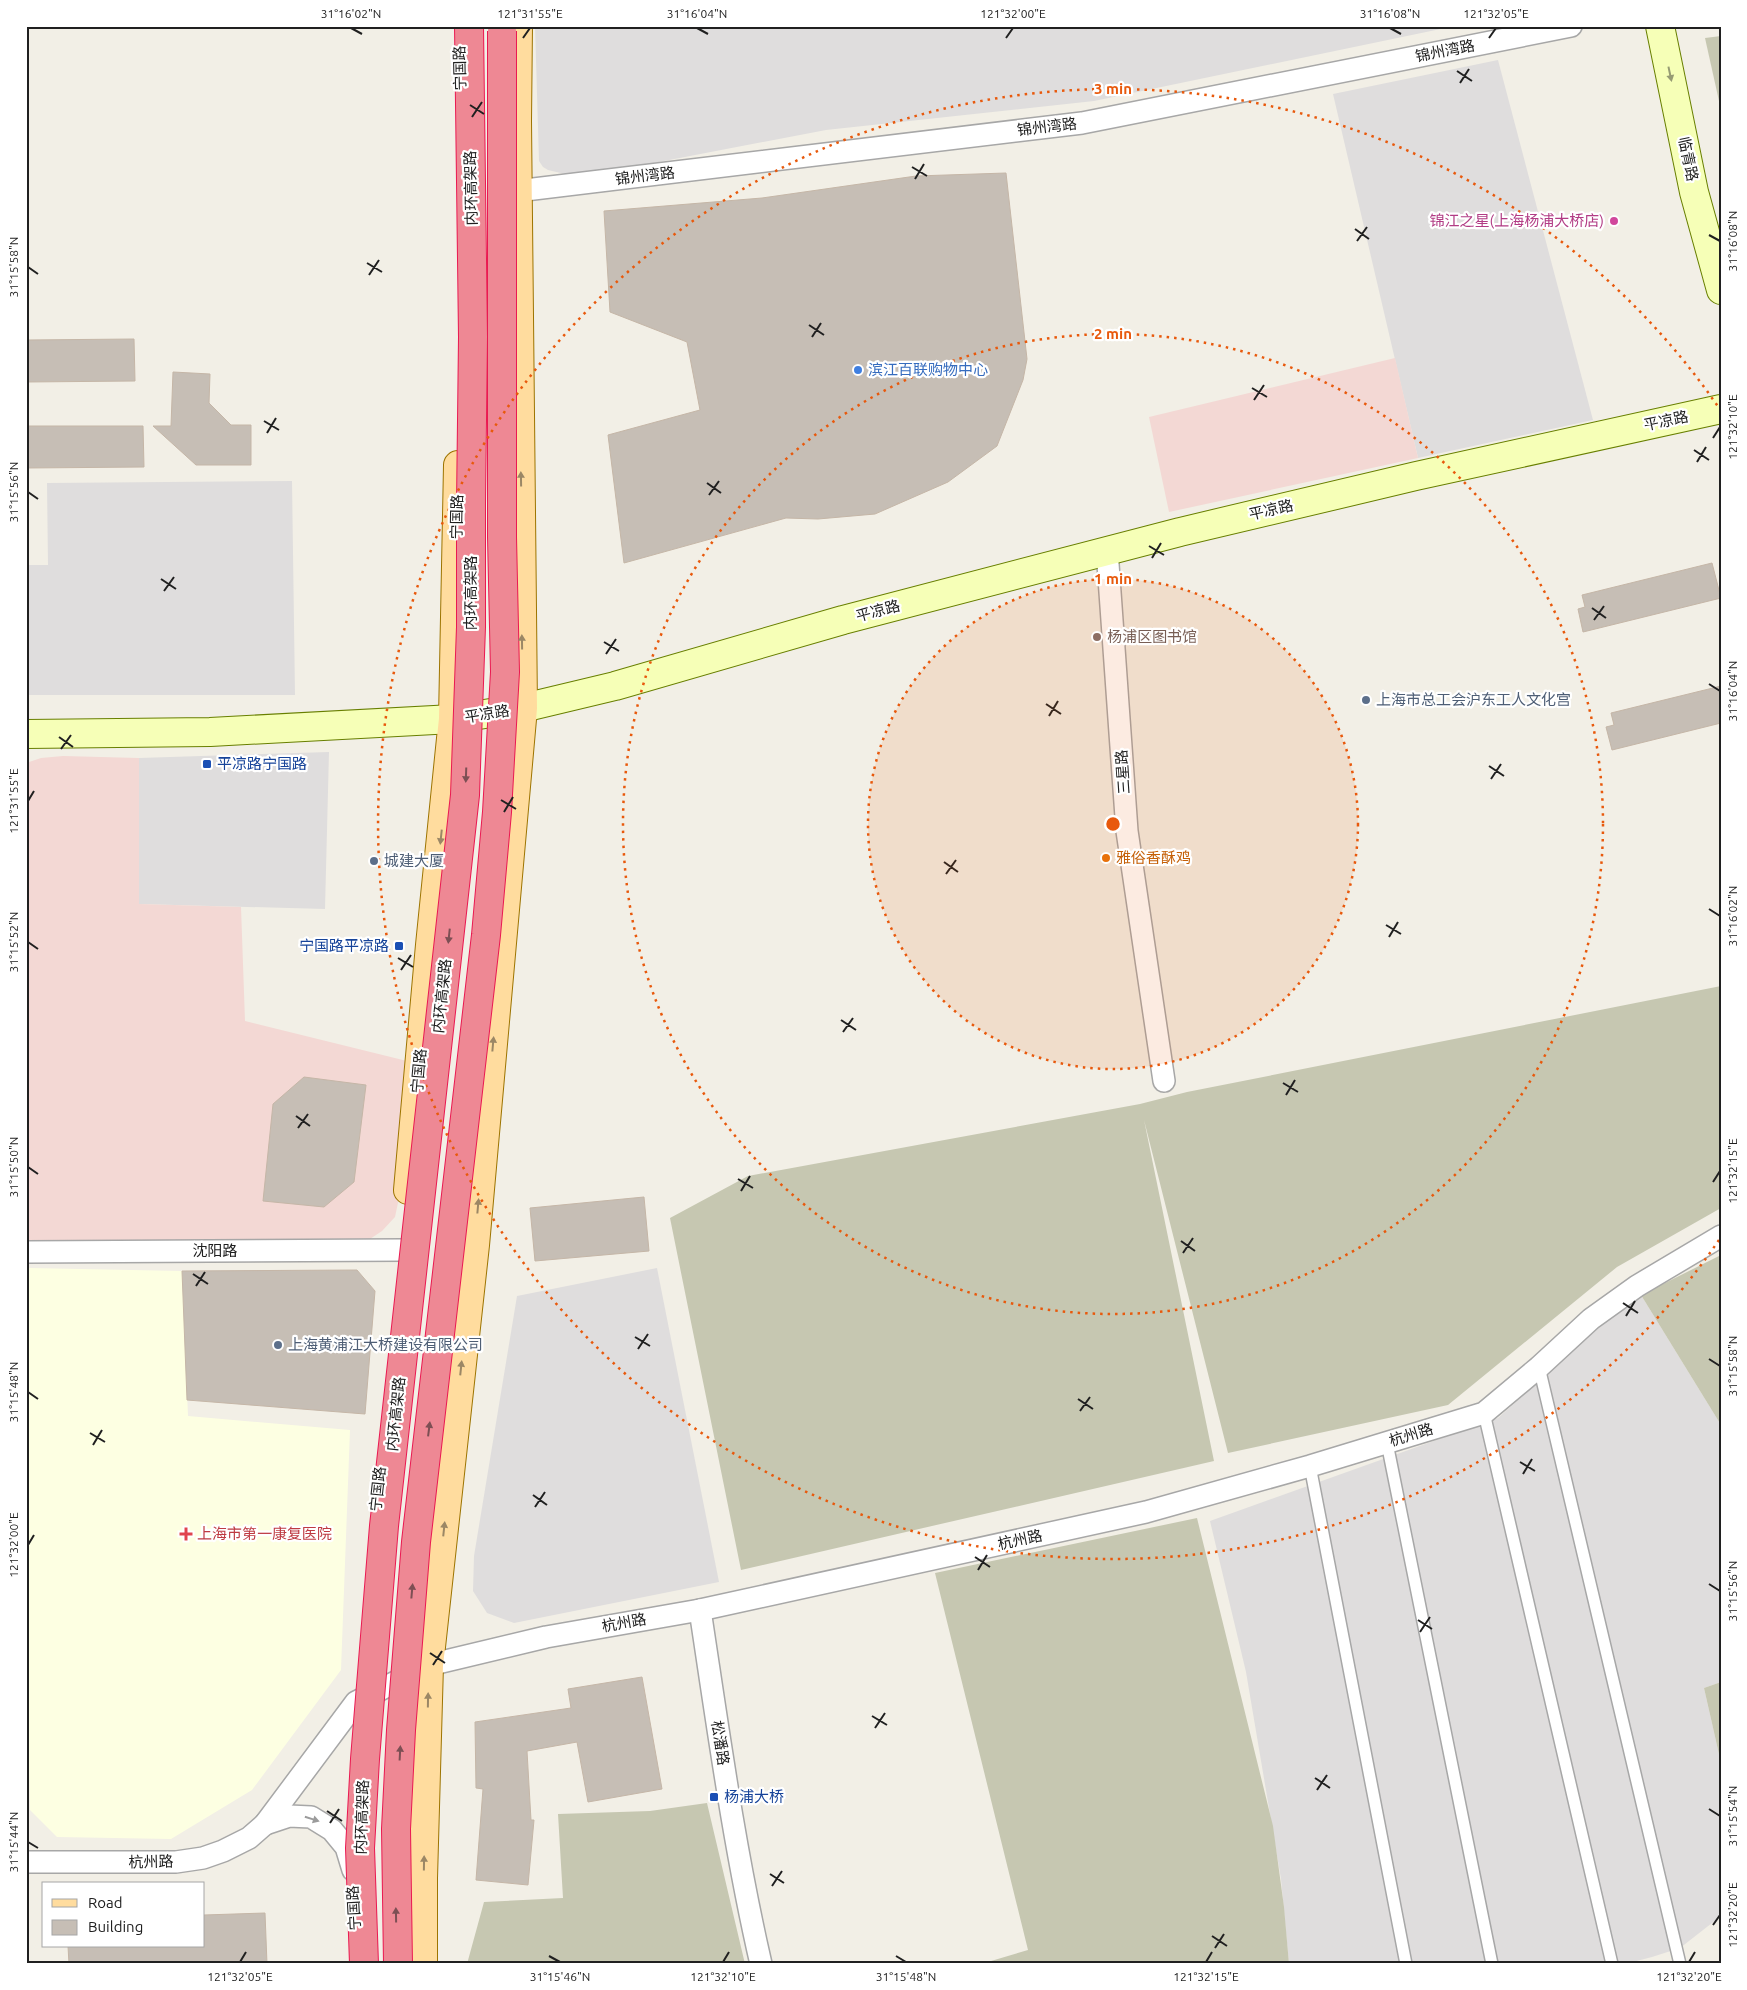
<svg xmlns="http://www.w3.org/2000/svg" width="1747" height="1990" viewBox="0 0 1747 1990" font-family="Ubuntu,'Noto Sans SC',sans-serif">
	<rect width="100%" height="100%" fill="#f2efe6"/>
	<!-- residential -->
	<g fill="#dfdddd">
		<polygon points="535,26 1455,26 1094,101 826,130 638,166 565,174 548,170 543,167 539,161"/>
		<polygon points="1498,60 1593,420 1418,458 1333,94"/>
		<polygon points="292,481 295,695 26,695 26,565 48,565 47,483"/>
		<polygon points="329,752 325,909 139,904 139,758"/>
		<polygon points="657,1268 719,1582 514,1623 487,1613 473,1591 474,1556 517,1296"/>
		<polygon points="1641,1295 1721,1425 1721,1682 1704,1688 1721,1763 1721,1916 1680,1948 1652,1957 1625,1964 1289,1964 1281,1879 1246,1672 1210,1521 1498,1418 1596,1330"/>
	</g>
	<!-- commercial -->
	<g fill="#f3d8d4">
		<polygon points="1395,358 1418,458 1169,512 1149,417"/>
		<polygon points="63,756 139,758 139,904 241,907 245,1021 411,1062 399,1198 395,1217 382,1231 370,1239 363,1242 26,1240 26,763 41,758"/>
	</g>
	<!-- education -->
	<polygon fill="#fdffe2" points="29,1268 182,1271 188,1416 350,1430 341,1670 252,1790 171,1839 57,1837 30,1810 26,1638 26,1276"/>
	<!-- construction -->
	<g fill="#c6c7b1">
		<polygon points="1721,36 1721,110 1705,38"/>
		<polygon points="1721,986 1721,1208 1617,1267 1448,1405 1228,1453 1144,1120 1214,1461 741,1570 670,1218 748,1176 1140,1104 1187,1092"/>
		<polygon points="1721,1255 1721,1425 1641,1295"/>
		<polygon points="1197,1518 1273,1826 1284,1907 1289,1964 981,1964 1028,1950 935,1573"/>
		<polygon points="1721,1682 1721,1763 1704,1688"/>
		<polygon points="707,1803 745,1964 467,1964 484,1902 563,1898 558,1814 650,1811"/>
	</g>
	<!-- building -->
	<g fill="#c6beb5" stroke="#c5b6a7">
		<polygon points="1006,173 1027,359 1023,380 997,446 948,482 875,514 818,519 786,518 624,563 608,435 700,410 687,342 610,312 604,211 762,198 916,176"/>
		<polygon points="134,339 135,381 26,382 26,340"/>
		<polygon points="173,372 210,374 209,403 231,425 251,425 251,465 196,465 153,426 171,426"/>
		<polygon points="26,426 143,426 144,467 26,468"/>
		<polygon points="1712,563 1721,598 1583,632 1578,609 1585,607 1582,595"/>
		<polygon points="1721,686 1721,723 1612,750 1606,727 1614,725 1611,713"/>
		<polygon points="304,1077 366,1085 354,1182 324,1207 263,1201 273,1104"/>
		<polygon points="644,1197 649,1251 535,1261 530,1208"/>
		<polygon points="357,1270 375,1291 365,1414 187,1400 182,1271"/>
		<polygon points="642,1677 662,1789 588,1802 577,1742 527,1751 531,1820 534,1820 528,1885 476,1880 483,1789 476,1788 475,1722 571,1708 568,1689"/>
		<polygon points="265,1913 267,1964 69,1964 68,1946 204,1946 204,1915"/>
	</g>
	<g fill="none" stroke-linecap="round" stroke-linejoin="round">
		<!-- lane casing -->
		<g stroke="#a7a7a7" stroke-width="14">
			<g id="lane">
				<polyline points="1539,1367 1680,1964"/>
				<polyline points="1484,1413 1612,1964"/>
				<polyline points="1387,1443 1492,1964"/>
				<polyline points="1310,1466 1406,1964"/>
			</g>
		</g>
		<!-- street casing -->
		<g stroke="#a7a7a7" stroke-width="24">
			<g id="street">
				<polyline points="517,191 1082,123 1571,26"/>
				<polyline points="1107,550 1127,831 1164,1081"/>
				<polyline points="26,1252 403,1250"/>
				<path d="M700 1610C718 1728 734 1847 761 1964"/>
				<polyline points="265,1824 289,1816 311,1817 332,1830 346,1847 353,1870"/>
				<polyline points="26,1862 176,1862 203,1858 223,1851 249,1838 265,1824 356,1702 429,1665 546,1637 700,1610 1146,1512 1310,1466 1484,1413 1539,1367 1591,1319 1637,1286 1721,1236"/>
			</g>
		</g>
		<!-- secondary casing -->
		<g stroke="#687f00" stroke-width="30">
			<g id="secondary">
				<polyline points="1660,26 1694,192 1721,290"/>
				<polyline points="26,734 210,732 453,719 523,708 615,686 843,620 1180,532 1416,476 1721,409"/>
			</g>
		</g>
		<!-- primary casing -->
		<g stroke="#9d7400" stroke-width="30">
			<g id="primary">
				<polyline points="408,1190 430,945 453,719 458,465"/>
				<polyline points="423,1964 423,1878 429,1665 475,1245 523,708 517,121 518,26"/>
			</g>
		</g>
		<!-- lane -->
		<use href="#lane" stroke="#fff" stroke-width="11"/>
		<!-- street -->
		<use href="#street" stroke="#fff" stroke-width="21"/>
		<!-- secondary -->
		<use href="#secondary" stroke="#f6ffb7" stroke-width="28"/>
		<!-- primary -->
		<use href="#primary" stroke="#ffdc9e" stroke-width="28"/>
		<!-- highway-bridge casing -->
		<g stroke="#ea1951" stroke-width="30" stroke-linecap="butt">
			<g id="highway-bridge">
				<polyline points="364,1964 360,1848 365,1759 384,1526 465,795 471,627 471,504 473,337 469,26"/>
				<polyline points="398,1964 396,1829 401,1730 416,1542 486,935 497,812 505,672 502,537 502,31"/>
			</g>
		</g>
		<!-- highway-bridge -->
		<use href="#highway-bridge" stroke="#ee8894" stroke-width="28"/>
	</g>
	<!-- one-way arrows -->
	<defs><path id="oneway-solid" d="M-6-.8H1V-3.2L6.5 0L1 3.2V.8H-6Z" transform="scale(1.25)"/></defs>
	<use fill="#969b73" href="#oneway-solid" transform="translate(1670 74) rotate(78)"/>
	<g fill="#9b8765">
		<use href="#oneway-solid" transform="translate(521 479) rotate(-91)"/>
		<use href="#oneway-solid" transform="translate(522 642) rotate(-91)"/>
		<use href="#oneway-solid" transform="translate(441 837) rotate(96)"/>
		<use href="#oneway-solid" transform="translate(493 1044) rotate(-85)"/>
		<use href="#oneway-solid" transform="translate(478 1206) rotate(-85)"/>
		<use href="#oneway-solid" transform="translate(461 1368) rotate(-84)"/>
		<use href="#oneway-solid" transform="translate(444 1529) rotate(-84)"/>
		<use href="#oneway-solid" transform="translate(428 1700) rotate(-89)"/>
		<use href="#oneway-solid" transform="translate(424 1863) rotate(-89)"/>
	</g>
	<g fill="#7d4f54">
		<use href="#oneway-solid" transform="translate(466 775) rotate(92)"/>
		<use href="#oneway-solid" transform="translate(449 936) rotate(96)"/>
		<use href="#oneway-solid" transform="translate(429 1429) rotate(-83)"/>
		<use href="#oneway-solid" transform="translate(412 1591) rotate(-85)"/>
		<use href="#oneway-solid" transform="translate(400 1753) rotate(-87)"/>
		<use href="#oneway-solid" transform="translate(396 1915) rotate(-91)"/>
	</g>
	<use fill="#9b9b9b" href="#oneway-solid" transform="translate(312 1819) rotate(18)"/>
	<!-- ticks -->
	<path fill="none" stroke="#202020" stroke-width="2" d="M351 28 362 34M697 28 708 34M1390 28 1401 34M523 38 530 28M1006 38 1013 28M1489 38 1496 28M1457 71 1472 81M1460 83 1469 69M470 105 484 114M472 117 482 102M912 167 927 176M915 179 924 164M1355 229 1369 239M1709 235 1720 241M1357 241 1367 227M367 263 382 272M28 267 38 274M369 275 379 260M809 325 824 335M812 337 821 323M1252 388 1267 397M1254 400 1264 385M264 421 279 430M267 433 276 418M1713 438 1720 427M1694 450 1709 460M1697 462 1706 447M707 483 721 493M28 492 38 499M709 495 719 481M1149 546 1164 555M1152 558 1161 543M161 579 176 589M164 591 174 577M1592 608 1606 618M1594 620 1604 606M604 642 619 651M606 654 616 639M1709 684 1720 691M1046 704 1061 714M1049 716 1058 701M59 737 73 747M61 749 71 735M1489 766 1504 776M1491 779 1501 764M501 800 516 809M28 801 34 791M504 812 513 797M944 862 958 872M946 874 956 860M1709 909 1720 916M1386 925 1401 934M1389 937 1398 922M28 942 38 949M398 958 413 967M401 970 411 955M841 1020 856 1030M843 1032 853 1018M1283 1083 1298 1092M1286 1095 1295 1080M296 1116 310 1126M298 1128 308 1114M28 1167 38 1174M738 1179 753 1188M1713 1182 1720 1171M741 1191 750 1176M1181 1241 1195 1251M1183 1253 1193 1238M193 1274 208 1284M196 1286 205 1272M1623 1303 1638 1313M1626 1316 1635 1301M635 1337 650 1346M638 1349 648 1334M1709 1359 1720 1366M28 1392 38 1399M1078 1399 1093 1409M1080 1411 1090 1397M90 1433 105 1442M93 1445 102 1430M1520 1462 1535 1471M1523 1474 1532 1459M533 1495 547 1505M535 1507 545 1492M28 1545 34 1535M975 1557 990 1567M978 1570 987 1555M1709 1584 1720 1591M1418 1620 1432 1629M1420 1632 1430 1617M430 1653 445 1663M433 1665 442 1651M872 1716 887 1725M875 1728 885 1713M1315 1778 1330 1788M1317 1790 1327 1775M1709 1809 1720 1816M327 1811 342 1821M330 1823 339 1809M28 1842 38 1848M770 1874 784 1883M772 1886 782 1871M1713 1925 1720 1915M1212 1936 1227 1946M1215 1948 1224 1934M549 1956 560 1962M896 1956 906 1962M240 1962 246 1952M723 1962 729 1952M1206 1962 1212 1952M1689 1962 1695 1952"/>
	<!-- distance rings -->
	<circle cx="1113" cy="824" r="245" fill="#e8590c" fill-opacity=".12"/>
	<g fill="none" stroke="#e8590c" stroke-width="2.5" stroke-dasharray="2.5 5">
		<circle cx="1113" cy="824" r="245"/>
		<circle cx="1113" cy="824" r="490"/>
		<path d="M1719 1240A735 735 0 1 1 1719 408"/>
	</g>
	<!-- markers -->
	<circle fill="#d1479c" stroke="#fff" stroke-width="2" cx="1614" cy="221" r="5"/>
	<circle fill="#3f7fe0" stroke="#fff" stroke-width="2" cx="858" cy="370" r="5"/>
	<circle fill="#8d6e63" stroke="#fff" stroke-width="2" cx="1097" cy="637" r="5"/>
	<g fill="#5c6f8a" stroke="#fff" stroke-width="2">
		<circle cx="1366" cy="700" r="5"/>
		<circle cx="374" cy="861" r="5"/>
		<circle cx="278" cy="1345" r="5"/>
	</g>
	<g fill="#1a4fb4" stroke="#fff" stroke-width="2">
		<rect x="202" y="759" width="10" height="10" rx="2.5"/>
		<rect x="394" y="941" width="10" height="10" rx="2.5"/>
		<rect x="709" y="1792" width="10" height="10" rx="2.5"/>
	</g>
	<circle fill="#e8710a" stroke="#fff" stroke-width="2" cx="1106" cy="858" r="5"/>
	<path fill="#e0444e" stroke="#fff" stroke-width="2" d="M183.5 1526.5h5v5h5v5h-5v5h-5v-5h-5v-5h5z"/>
	<g text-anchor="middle" stroke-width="4.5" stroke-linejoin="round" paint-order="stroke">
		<!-- street labels -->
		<g font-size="15" fill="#202020" stroke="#fff">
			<text transform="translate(1445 51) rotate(-11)" y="5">锦州湾路</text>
			<text transform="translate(460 68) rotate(-91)" y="5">宁国路</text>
			<text transform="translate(1047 127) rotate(-7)" y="5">锦州湾路</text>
			<text transform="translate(1688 159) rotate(78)" y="5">临青路</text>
			<text transform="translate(645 176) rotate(-7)" y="5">锦州湾路</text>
			<text transform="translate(471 188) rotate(-91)" y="5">内环高架路</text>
			<text transform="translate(1666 421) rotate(-12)" y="5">平凉路</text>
			<text transform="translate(1271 510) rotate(-13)" y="5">平凉路</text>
			<text transform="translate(457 517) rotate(-89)" y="5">宁国路</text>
			<text transform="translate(471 593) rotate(-90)" y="5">内环高架路</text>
			<text transform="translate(878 611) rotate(-15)" y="5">平凉路</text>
			<text transform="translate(487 714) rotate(-9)" y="5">平凉路</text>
			<text transform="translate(1123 772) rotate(-94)" y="5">三星路</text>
			<text transform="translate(442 996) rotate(-84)" y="5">内环高架路</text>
			<text transform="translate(419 1071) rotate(-85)" y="5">宁国路</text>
			<text x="215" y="1256">沈阳路</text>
			<text transform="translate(396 1414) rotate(-84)" y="5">内环高架路</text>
			<text transform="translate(1411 1435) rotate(-17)" y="5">杭州路</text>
			<text transform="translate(378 1489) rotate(-84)" y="5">宁国路</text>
			<text transform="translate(1020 1540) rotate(-12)" y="5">杭州路</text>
			<text transform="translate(624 1623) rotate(-10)" y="5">杭州路</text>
			<text transform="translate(720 1743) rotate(81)" y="5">松潘路</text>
			<text transform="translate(362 1817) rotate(-88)" y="5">内环高架路</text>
			<text transform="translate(151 1862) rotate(-1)" y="5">杭州路</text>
			<text transform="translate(354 1908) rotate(-93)" y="5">宁国路</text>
		</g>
		<!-- hotel labels -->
		<g font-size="15" fill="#b23c85" stroke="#fff" text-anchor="end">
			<text x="1604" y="226">锦江之星(上海杨浦大桥店)</text>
		</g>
		<!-- shop labels -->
		<g font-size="15" fill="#366cbe" stroke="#fff" text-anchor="start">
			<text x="868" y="375">滨江百联购物中心</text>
		</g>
		<!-- education labels -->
		<g font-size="15" fill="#785e54" stroke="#fff" text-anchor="start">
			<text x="1107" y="642">杨浦区图书馆</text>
		</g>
		<!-- service labels -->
		<g font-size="15" fill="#4e5e75" stroke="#fff" text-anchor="start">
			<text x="1376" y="705">上海市总工会沪东工人文化宫</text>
			<text x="384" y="866">城建大厦</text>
			<text x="288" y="1350">上海黄浦江大桥建设有限公司</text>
		</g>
		<!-- transit labels -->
		<g font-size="15" fill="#164399" stroke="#fff" text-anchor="start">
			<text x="217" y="769">平凉路宁国路</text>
			<text x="389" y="951" text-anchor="end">宁国路平凉路</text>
			<text x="724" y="1802">杨浦大桥</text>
		</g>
		<!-- food labels -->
		<g font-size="15" fill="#c56008" stroke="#fff" text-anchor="start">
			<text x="1116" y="863">雅俗香酥鸡</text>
		</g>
		<!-- health labels -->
		<g font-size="15" fill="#be3a42" stroke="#fff" text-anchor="start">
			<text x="197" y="1539">上海市第一康复医院</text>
		</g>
	</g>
	<circle cx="1113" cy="824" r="8" fill="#e8590c" stroke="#fff" stroke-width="2.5"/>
	<g font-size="15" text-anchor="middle" font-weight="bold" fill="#e8590c" stroke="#fff" stroke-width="4.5" stroke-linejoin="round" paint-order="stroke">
		<text x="1113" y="94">3 min</text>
		<text x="1113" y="339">2 min</text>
		<text x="1113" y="584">1 min</text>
	</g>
	<!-- border -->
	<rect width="1747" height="1990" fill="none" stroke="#ffffff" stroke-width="55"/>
	<!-- legend -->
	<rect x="42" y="1882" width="162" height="65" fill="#ffffff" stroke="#a6a6a6"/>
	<rect x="52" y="1899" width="25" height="8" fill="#ffdc9e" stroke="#a6a6a6"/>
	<text x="88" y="1908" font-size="15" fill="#202020">Road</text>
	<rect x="52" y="1920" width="25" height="15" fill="#c6beb5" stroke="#a6a6a6"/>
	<text x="88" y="1932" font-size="15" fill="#202020">Building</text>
	<rect x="28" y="28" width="1692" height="1934" fill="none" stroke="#202020" stroke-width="2"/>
	<g font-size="12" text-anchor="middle" fill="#202020">
		<text x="351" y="18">31°16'02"N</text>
		<text x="530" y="18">121°31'55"E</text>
		<text x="697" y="18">31°16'04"N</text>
		<text x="1013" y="18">121°32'00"E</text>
		<text x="1390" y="18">31°16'08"N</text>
		<text x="1496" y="18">121°32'05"E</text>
		<text transform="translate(1733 241) rotate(-90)" y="4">31°16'08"N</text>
		<text transform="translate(14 267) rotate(-90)" y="4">31°15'58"N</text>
		<text transform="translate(1733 427) rotate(-90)" y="4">121°32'10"E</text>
		<text transform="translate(14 492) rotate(-90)" y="4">31°15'56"N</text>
		<text transform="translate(1733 691) rotate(-90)" y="4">31°16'04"N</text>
		<text transform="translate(14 801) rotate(-90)" y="4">121°31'55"E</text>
		<text transform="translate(1733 916) rotate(-90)" y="4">31°16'02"N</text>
		<text transform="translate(14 942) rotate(-90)" y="4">31°15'52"N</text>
		<text transform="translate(14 1167) rotate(-90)" y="4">31°15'50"N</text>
		<text transform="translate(1733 1171) rotate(-90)" y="4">121°32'15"E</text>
		<text transform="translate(1733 1366) rotate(-90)" y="4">31°15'58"N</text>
		<text transform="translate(14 1392) rotate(-90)" y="4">31°15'48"N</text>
		<text transform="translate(14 1545) rotate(-90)" y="4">121°32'00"E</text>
		<text transform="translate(1733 1591) rotate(-90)" y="4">31°15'56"N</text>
		<text transform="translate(1733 1816) rotate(-90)" y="4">31°15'54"N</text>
		<text transform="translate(14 1842) rotate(-90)" y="4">31°15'44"N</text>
		<text transform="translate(1733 1915) rotate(-90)" y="4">121°32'20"E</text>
		<text x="240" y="1981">121°32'05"E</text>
		<text x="560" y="1981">31°15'46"N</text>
		<text x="723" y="1981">121°32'10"E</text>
		<text x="906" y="1981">31°15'48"N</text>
		<text x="1206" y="1981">121°32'15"E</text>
		<text x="1689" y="1981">121°32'20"E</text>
	</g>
</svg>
